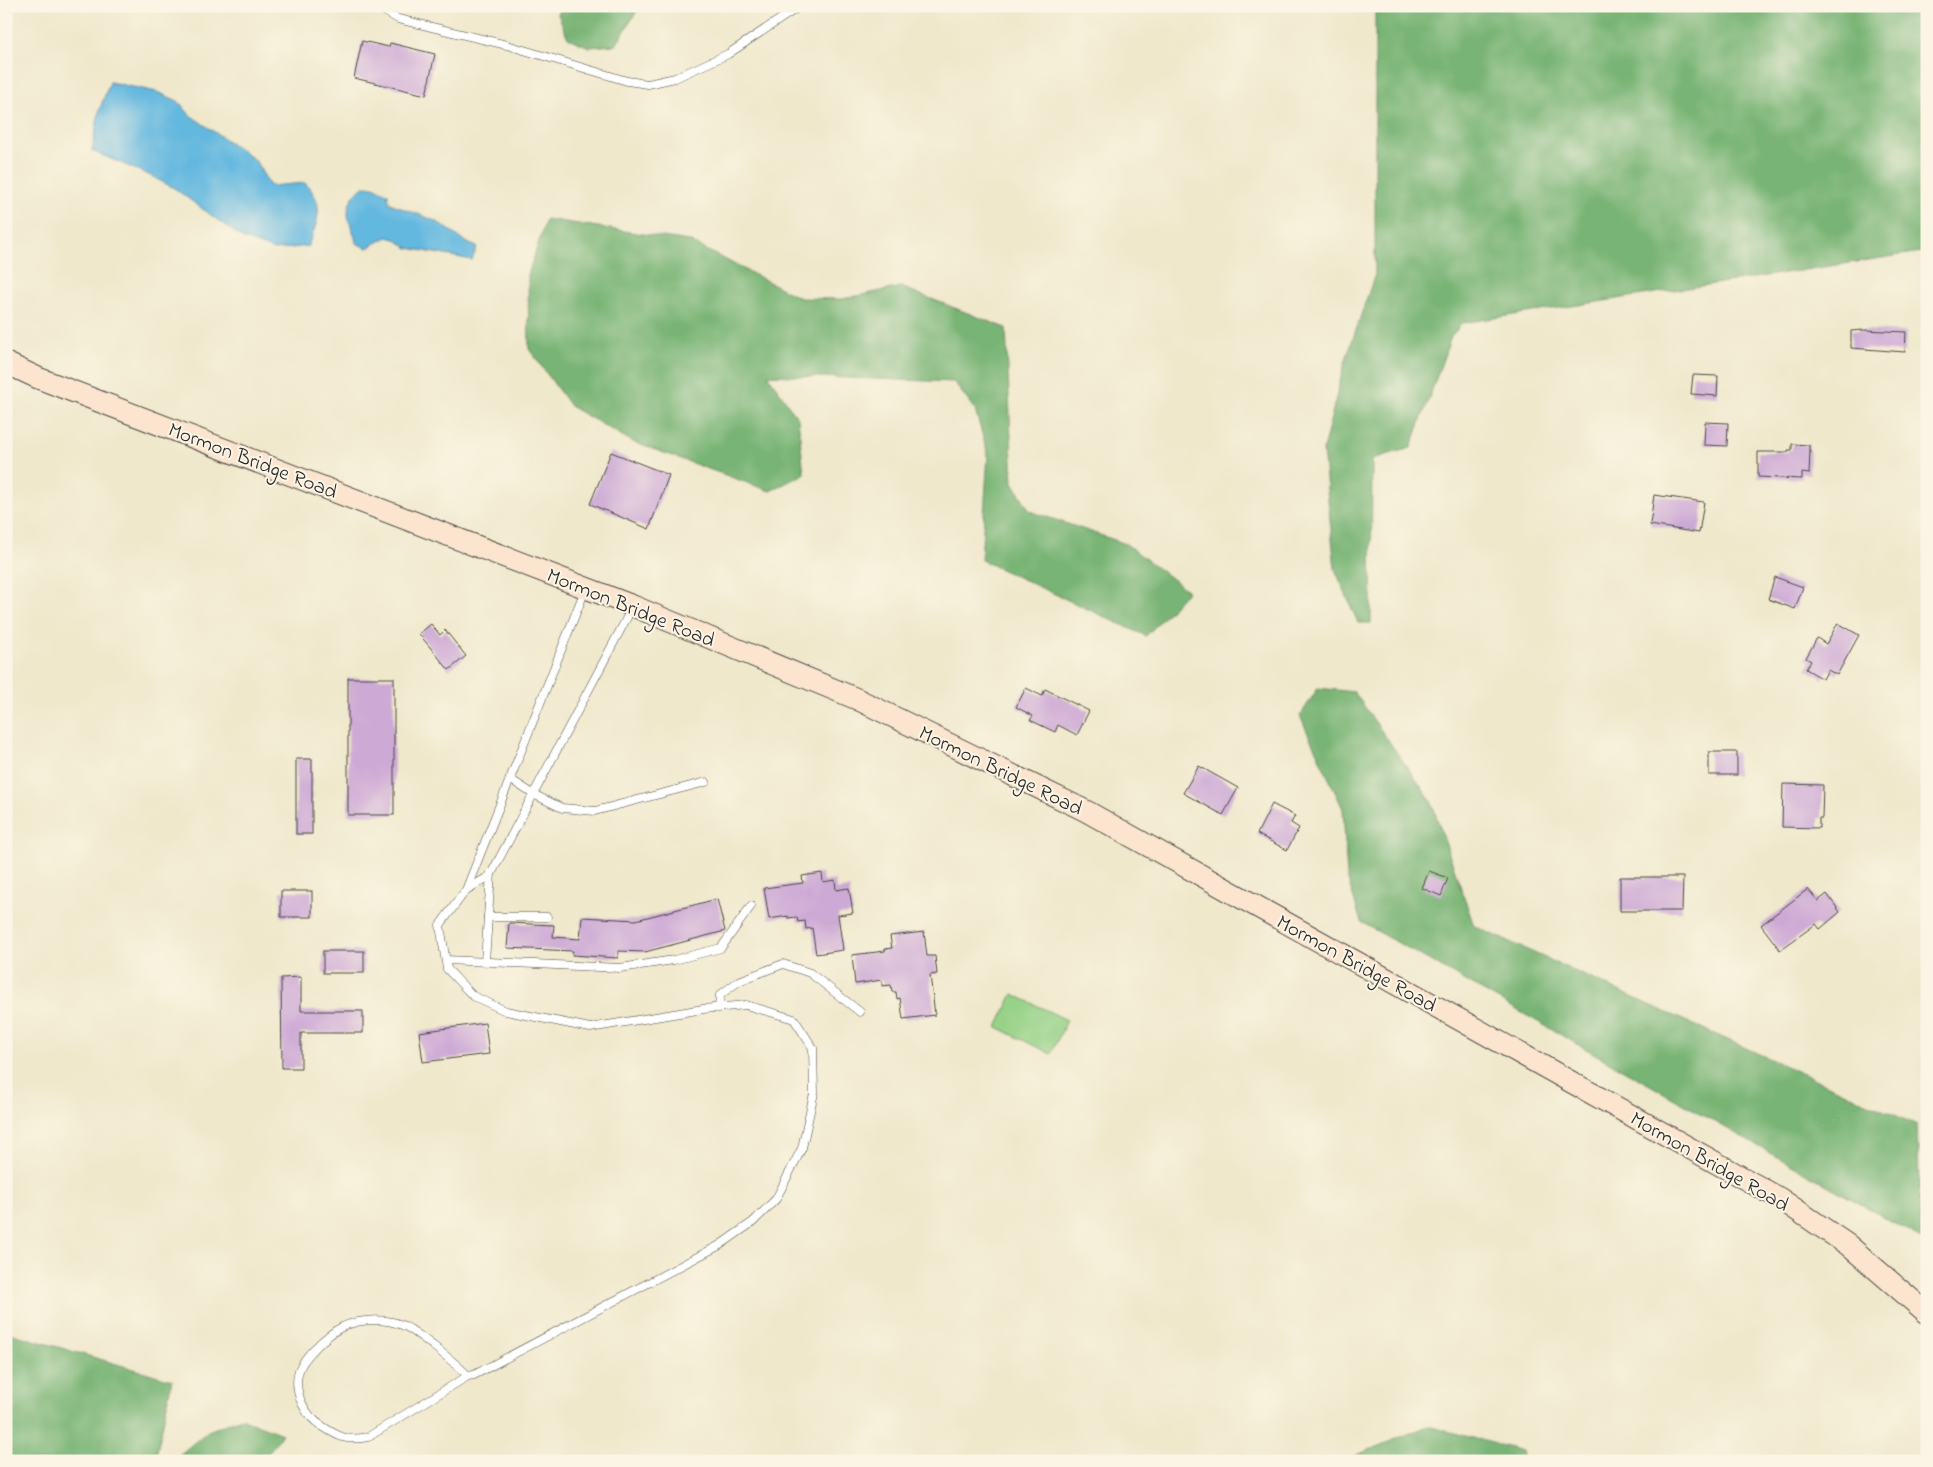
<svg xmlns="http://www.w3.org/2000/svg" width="1933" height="1467" viewBox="0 0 1933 1467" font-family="'Indie Flower',sans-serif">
	<rect width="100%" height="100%" fill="#fcf5e5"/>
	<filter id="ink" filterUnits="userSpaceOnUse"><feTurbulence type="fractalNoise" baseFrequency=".02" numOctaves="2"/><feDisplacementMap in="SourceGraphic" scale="10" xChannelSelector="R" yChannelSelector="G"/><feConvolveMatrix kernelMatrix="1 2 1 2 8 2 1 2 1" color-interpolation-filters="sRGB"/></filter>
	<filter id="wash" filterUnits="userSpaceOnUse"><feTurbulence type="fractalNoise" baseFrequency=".0096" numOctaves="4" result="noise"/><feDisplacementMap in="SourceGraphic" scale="20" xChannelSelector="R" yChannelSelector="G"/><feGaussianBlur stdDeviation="1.12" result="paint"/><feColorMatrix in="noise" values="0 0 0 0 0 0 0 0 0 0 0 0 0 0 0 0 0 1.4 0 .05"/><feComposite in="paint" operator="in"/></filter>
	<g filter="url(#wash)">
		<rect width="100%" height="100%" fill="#efe8cb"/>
		<!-- green -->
		<polygon fill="#96d287" stroke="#607e59" points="1013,994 1067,1020 1051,1054 997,1027"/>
		<!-- forest -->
		<g fill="#78b474" stroke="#527050">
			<polygon points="561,6 640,6 616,45 589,47 568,38 558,14"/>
			<polygon points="1375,6 1927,6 1927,251 1462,323 1451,337 1411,448 1372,459 1371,623 1358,623 1335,569 1323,450 1344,365 1375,274"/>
			<polygon points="546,219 689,241 800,298 842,299 901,287 1006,328 1013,483 1030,511 1126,544 1188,591 1146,636 981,560 988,454 975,410 954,382 768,375 798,419 804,474 770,491 633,442 570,406 529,349 528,275"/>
			<polygon points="1318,688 1354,692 1431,801 1474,926 1917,1125 1921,1238 1361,922 1347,877 1343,809 1300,716"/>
			<polygon points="6,1332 172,1380 155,1461 6,1461"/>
			<polygon points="241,1418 282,1434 263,1461 172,1461 208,1431"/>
			<polygon points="1428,1426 1522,1451 1524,1461 1342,1461"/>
		</g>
		<!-- water -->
		<g fill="#63b8df" stroke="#477285">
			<path d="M110 82 157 92 178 101 190 115 255 160 270 186 305 183C326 204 318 220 308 246L274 250 242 238 174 188 149 175 92 151 99 111Z"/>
			<path d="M366 186C373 186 382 190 388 194L389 202C404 211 422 214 437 222 452 230 460 241 477 247L472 260 408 248 395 239 387 237 367 248 356 243C355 234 351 228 349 220 345 205 354 192 366 186Z"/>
		</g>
		<g id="blocks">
			<!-- building -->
			<g fill="#cdaad5">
				<polygon points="362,41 389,47 390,43 435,54 426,95 354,78"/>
				<polygon points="1864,330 1906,332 1905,352 1851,348 1851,331"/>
				<polygon points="1693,375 1718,376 1717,396 1691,394"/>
				<polygon points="1705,422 1728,423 1727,446 1704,445"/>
				<polygon points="1792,444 1809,445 1809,451 1810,451 1809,474 1802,473 1802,479 1758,477 1758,452 1788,452 1788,450 1792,450"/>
				<polygon points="611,452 669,475 649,529 590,504"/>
				<polygon points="1654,495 1704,502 1699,533 1650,525"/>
				<polygon points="1775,577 1803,587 1795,609 1768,599"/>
				<polygon points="1838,623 1859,635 1837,675 1828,670 1823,679 1806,669 1811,661 1806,658 1817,638 1826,644"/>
				<polygon points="431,624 440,635 445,630 466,656 449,670 419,634"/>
				<rect x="348" y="678" width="46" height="137"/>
				<polygon points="1026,688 1042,696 1045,689 1089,711 1077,735 1058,725 1055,732 1030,720 1033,716 1016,707"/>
				<rect x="1709" y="752" width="28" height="23"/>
				<rect x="296" y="759" width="16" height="75"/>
				<polygon points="1199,766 1238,788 1223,815 1183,793"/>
				<polygon points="1783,784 1823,785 1822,818 1819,818 1819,828 1782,827"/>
				<polygon points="1272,804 1295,816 1291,823 1299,828 1287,850 1257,834"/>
				<polygon points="1429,871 1448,878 1441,896 1422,888"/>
				<polygon points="822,873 823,882 835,880 836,890 849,888 853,913 838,915 843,950 816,954 812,928 806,929 805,921 798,922 797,917 788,918 788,916 769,919 764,888 803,883 802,876"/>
				<polygon points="1620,877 1683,877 1682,911 1620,911"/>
				<polygon points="1808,889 1818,901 1827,894 1840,912 1820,929 1816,924 1780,950 1761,925"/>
				<rect x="281" y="891" width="31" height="26"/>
				<polygon points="717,899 725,931 645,952 618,951 618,958 572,955 573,951 507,948 509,923 554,925 553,937 580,939 582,917 636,920"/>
				<polygon points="924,932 927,956 935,956 937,974 930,975 935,1015 903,1019 900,998 897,999 896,992 892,992 891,985 882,986 882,980 855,984 852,955 885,951 885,949 892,948 890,936"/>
				<rect x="323" y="951" width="41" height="22"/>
				<polygon points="301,977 301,1011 363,1011 363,1033 301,1033 301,1068 282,1068 281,978"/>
				<polygon points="485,1023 489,1054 423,1062 419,1032"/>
			</g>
		</g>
	</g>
	<g filter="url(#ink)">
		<use href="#blocks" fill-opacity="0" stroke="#484743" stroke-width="1"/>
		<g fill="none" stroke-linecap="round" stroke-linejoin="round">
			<!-- service casing -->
			<g stroke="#484743" stroke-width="9">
				<g id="service">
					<polyline points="376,6 398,19 507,45 627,81 648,84 675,78 728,54 800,6"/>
					<polyline points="510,779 533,794 562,808 595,811 706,782"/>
					<polyline points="466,890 490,876 632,608"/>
					<polyline points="488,917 547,917"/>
					<polyline points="446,960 620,968 674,960 721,948 751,906"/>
					<polyline points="485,961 491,873"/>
					<polyline points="719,1008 720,995 739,981 783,964 810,973 860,1012"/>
					<path d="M468 1376C459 1366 414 1329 402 1325 384 1318 359 1319 342 1327 328 1334 301 1358 298 1374 294 1394 305 1416 322 1426 340 1438 347 1441 368 1437L468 1376 474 1375 720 1245 753 1222 776 1199 802 1148 814 1093 813 1048 794 1019 746 1005 703 1009 590 1028 506 1011 473 996 447 969 440 925 466 890 585 590"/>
				</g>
			</g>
			<!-- secondary casing -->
			<g stroke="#484743" stroke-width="23">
				<polyline id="secondary" points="6,363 38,378 633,606 857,699 1086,811 1779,1198 1848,1245 1927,1313"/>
			</g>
			<!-- service -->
			<use href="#service" stroke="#fff" stroke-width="8"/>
			<!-- secondary -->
			<use href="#secondary" stroke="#fbe5cf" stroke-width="21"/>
		</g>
	</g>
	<g text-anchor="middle" stroke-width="4" stroke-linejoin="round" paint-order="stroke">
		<!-- street labels -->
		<g font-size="21" fill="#2b2b2b" stroke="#fcf5e5">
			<text transform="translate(253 460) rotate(21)" y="7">Mormon Bridge Road</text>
			<text transform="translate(631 607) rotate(22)" y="7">Mormon Bridge Road</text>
			<text transform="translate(1001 770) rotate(26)" y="7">Mormon Bridge Road</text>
			<text transform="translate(1357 963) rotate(29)" y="7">Mormon Bridge Road</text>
			<text transform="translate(1710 1161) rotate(30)" y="7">Mormon Bridge Road</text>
		</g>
	</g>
	<!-- margin -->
	<rect width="1933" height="1467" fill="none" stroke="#fcf5e5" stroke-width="25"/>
</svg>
